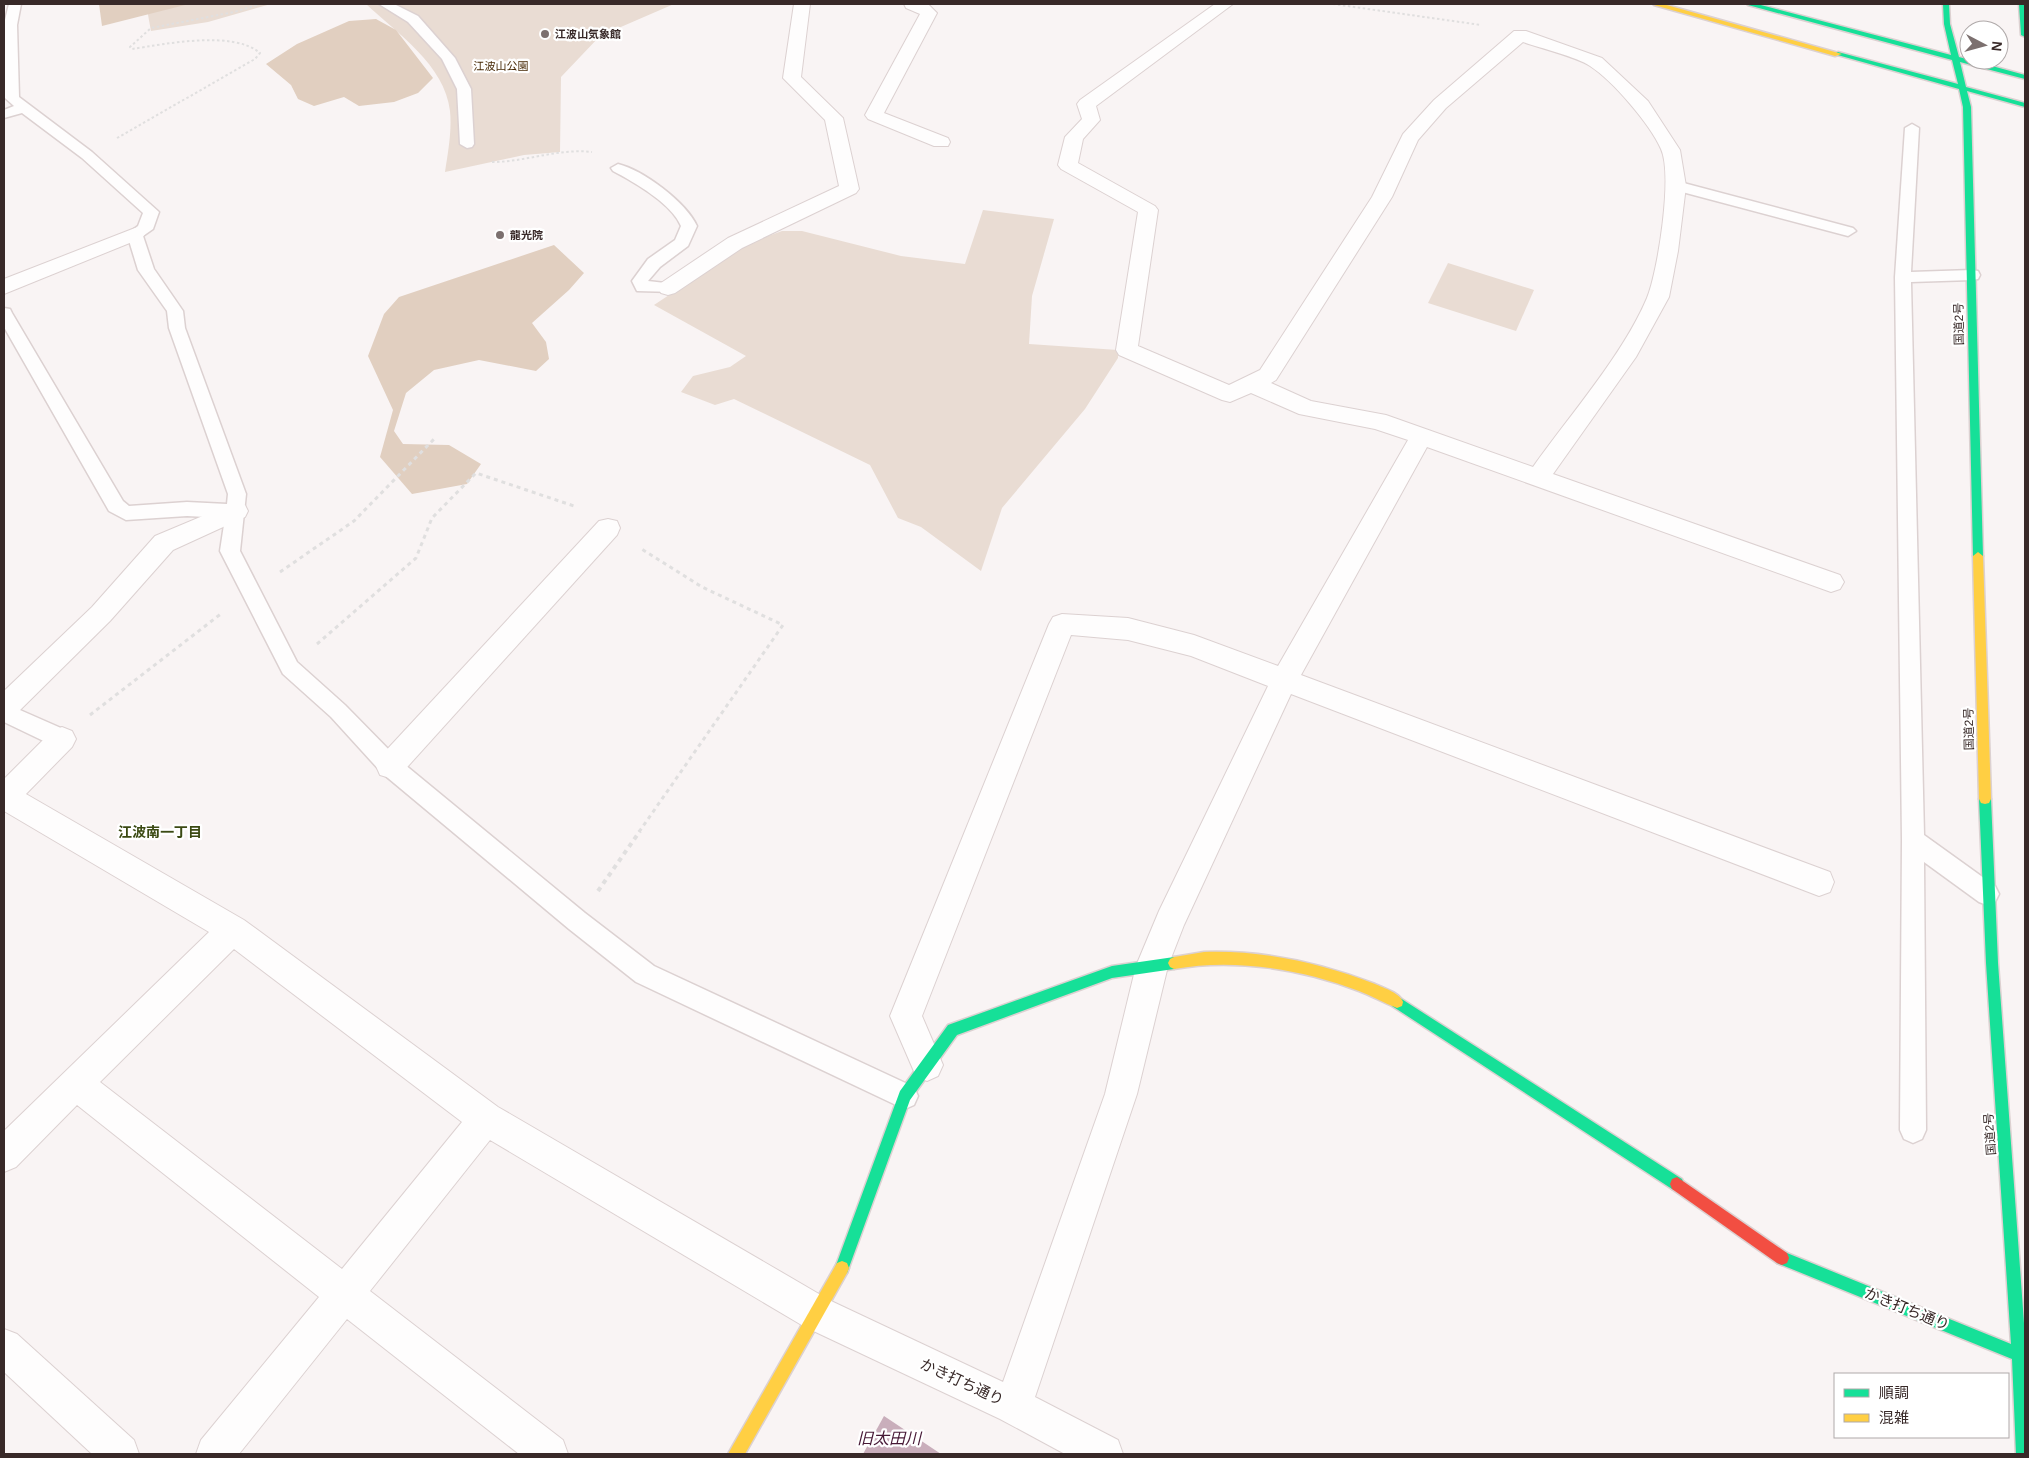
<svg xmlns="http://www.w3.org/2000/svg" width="2029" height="1458" viewBox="0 0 2029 1458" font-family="Arial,'Noto Sans JP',sans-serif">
	<rect width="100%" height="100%" fill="#f9f4f4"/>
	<!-- green -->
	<g fill="#e9dcd3">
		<polygon points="146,4 271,4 208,22 151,31"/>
		<path d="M366 4H674L600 36 561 77 560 152 524 155 445 172C448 152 452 131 450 111 445 65 397 33 366 4Z"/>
		<polygon points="983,210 1054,219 1032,296 1029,344 1118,350 1118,358 1085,409 1002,508 981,571 921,527 898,518 870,465 734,399 715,405 681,392 693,376 730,367 746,356 654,305 746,244 782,231 802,231 901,256 965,264"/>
		<polygon points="1448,263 1534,290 1516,331 1428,303"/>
	</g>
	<!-- forest -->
	<g fill="#e1cfc0">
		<polygon points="99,4 189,4 102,26"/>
		<polygon points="376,19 396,30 433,78 418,93 394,102 359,106 344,97 314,106 298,99 291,85 266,64 297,44 349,21"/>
		<polygon points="554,245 584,273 569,290 532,323 546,342 549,359 536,371 479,360 434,370 406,393 394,431 403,444 449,445 481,464 467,484 412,494 380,457 393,410 368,356 384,314 399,297"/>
	</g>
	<!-- water -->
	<polygon fill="#c9aebb" points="884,1416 941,1454 863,1454"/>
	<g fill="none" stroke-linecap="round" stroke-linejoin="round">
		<!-- lane casing -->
		<g stroke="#dcd1d1" stroke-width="3">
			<g id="lane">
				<polygon points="9,4 21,4 17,25 19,97 92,152 159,212 153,229 143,236 154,269 183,311 185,328 246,494 240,551 297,662 345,705 398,759 585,913 654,966 914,1087 918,1096 914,1105 905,1109 896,1105 636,982 569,929 382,773 331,717 283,674 220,551 225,518 187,516 126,520 109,511 4,327 4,308 10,309 12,313 123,501 129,506 187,502 227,504 228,494 169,328 167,311 138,270 127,234 138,226 143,213 82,158 22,113 4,118 4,110 14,106 5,98 4,24"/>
				<polygon points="379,4 394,4 418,16 455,58 471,89 474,144 472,147 467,148 460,144 457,89 442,59 408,22"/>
				<polygon points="1912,124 1919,128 1911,272 1972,270 1978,271 1980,275 1978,279 1972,280 1911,282 1924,835 1995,886 1999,894 1995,902 1987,905 1979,902 1924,862 1926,1130 1922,1139 1913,1143 1904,1139 1900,1130 1902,840 1895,277 1905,128"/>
				<path d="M618 164C643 170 686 202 697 226L688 246 660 267 648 281 674 284 676 288 674 292 637 291 632 281 648 259 675 240 681 226C672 204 634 182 613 171L611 168Z"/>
				<polygon points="1676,181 1853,228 1856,231 1848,236 1671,189 1669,186"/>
				<polygon points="4,703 70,732 73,739 70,746 62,748 54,746 4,722"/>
			</g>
		</g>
		<!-- street casing -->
		<g stroke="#dcd1d1" stroke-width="2">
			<g id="street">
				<polygon points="794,4 810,4 801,77 843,118 859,189 856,193 742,248 675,293 668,295 661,293 658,288 661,283 728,238 839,186 825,120 783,78"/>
				<polygon points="904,4 928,4 937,13 884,113 948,138 950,142 948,146 934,146 868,119 865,115 920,14 906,8"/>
				<path d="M1215 4H1233L1096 106 1100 120 1083 139 1078 163 1155 206 1158 210 1138 346 1229 385 1260 370 1372 197 1403 134 1434 100 1514 31H1526L1602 58 1648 101 1680 150 1686 186 1678 251 1669 297 1636 357 1553 474 1840 575 1844 582 1840 589 1831 592 1427 447 1301 675 1830 872 1834 882 1830 892 1819 896 1291 694 1184 925 1168 966 1137 1094 1035 1397 1118 1440 1123 1454H1065L1000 1419 805 1327 490 1140 370 1291 563 1440 568 1454H519L347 1319 239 1454H196L201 1440 319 1297 77 1105 16 1167 4 1172V1131L209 932 4 811V779L52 731 62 727 72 731 76 739 72 747 26 794 244 920 498 1107 831 1301 1003 1382 1105 1094 1136 966 1159 911 1268 686 1191 656 1128 640 1071 635 922 1016 943 1065 938 1076 927 1081 916 1076 890 1016 1049 624 1053 617 1062 614 1128 618 1194 635 1278 666 1408 440 1375 429 1299 414 1251 393 1230 402 1222 400 1119 355 1116 350 1138 212 1061 169 1058 165 1065 137 1082 119 1077 104 1080 100ZM1523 42C1539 48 1577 57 1590 66 1613 81 1650 124 1661 149 1673 175 1658 271 1647 298 1623 355 1569 416 1533 467L1386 415 1311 401 1271 383 1276 380 1392 197 1418 140 1446 108ZM234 949 462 1122 342 1269 100 1082Z"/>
				<polygon points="135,228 142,230 145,234 142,238 4,294 4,279"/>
				<polygon points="236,502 245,505 248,511 245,517 173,550 110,621 14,716 4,719 4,691 92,607 155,536"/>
				<polygon points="608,519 617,521 620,528 617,535 400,775 390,778 380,775 376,766 380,757 599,521"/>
				<polygon points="4,1329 17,1334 134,1440 139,1454 92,1454 4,1372"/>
			</g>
		</g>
		<!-- fast casing -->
		<g stroke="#dcd1d1" stroke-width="3">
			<g id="fast">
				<polygon points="1747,4 1757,4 1951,55 1944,24 1943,4 1949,4 1950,24 1959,57 2025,75 2025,79 1960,62 1966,87 2025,103 2025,107 1967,91 1971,107 1983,556 1982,559 1978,560 1973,556 1963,107 1959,89 1834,54 1838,52 1958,84 1952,60 1748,5"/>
				<polygon points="2019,4 2025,4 2025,37 2021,35"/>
				<polygon points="1985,794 1989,795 1991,799 1998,963 2025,1337 2025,1454 2016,1454 2012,1359 1777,1263 1775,1258 1777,1253 1782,1251 2011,1344 1986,963 1979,799 1981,795"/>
				<polygon points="1174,957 1178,959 1180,963 1178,967 1174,969 1112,978 957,1035 910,1100 847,1273 842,1275 837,1273 835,1268 900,1091 948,1025 1112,966"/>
				<polygon points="1397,996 1682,1179 1684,1184 1682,1189 1677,1191 1672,1189 1392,1006 1391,1002 1392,998"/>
			</g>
		</g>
		<!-- slow casing -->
		<g stroke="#dcd1d1" stroke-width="3">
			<g id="slow">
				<polygon points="1653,4 1663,4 1842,54 1835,56 1654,5"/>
				<polygon points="1978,552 1983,556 1991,799 1989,803 1985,804 1981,803 1979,799 1973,556"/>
				<path d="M1204 952C1262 950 1321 963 1375 984 1384 988 1400 993 1403 1002L1402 1006 1397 1008C1384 1003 1372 996 1359 991 1302 969 1234 958 1174 969L1170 967 1168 963 1170 959 1174 957Z"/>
				<polygon points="842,1261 847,1263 849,1268 847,1273 745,1454 728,1454 837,1263"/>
			</g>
		</g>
		<!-- jam casing -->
		<g stroke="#dcd1d1" stroke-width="3">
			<polygon id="jam" points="1677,1177 1787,1253 1789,1258 1787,1263 1782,1265 1777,1263 1672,1189 1670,1184 1672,1179"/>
		</g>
		<!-- path-far2 -->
		<g stroke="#e0dfdf" stroke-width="2" stroke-dasharray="2.5 2.5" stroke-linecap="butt">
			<polyline points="1333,4 1481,25"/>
			<path d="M117 138 255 59 260 53C233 30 165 44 132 49L130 47 151 28 234 12 260 4"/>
			<path d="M492 162C526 162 558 148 592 152"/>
		</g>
		<!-- path-far1 -->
		<g stroke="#e0dfdf" stroke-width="3" stroke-dasharray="4 4" stroke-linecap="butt">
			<polyline points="280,572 354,521 436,437"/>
			<polyline points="317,644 416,558 432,518 476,473 577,507"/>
			<polyline points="90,715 222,613"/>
			<polyline points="639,832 783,625 702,587 640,548"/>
		</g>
		<!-- path -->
		<polyline stroke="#e0dfdf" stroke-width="4" stroke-dasharray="4.5 4.5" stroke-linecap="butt" points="598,891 640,831"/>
		<!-- lane -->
		<use href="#lane" fill="#fefdfd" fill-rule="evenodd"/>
		<!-- street -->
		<use href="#street" fill="#fefdfd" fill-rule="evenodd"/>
		<!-- fast -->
		<use href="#fast" fill="#16e098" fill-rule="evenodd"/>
		<!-- slow -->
		<use href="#slow" fill="#ffcf43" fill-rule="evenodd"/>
		<!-- jam -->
		<use href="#jam" fill="#f24e42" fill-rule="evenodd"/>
	</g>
	<!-- markers -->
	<g fill="#7c706f" stroke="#fff" stroke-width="2">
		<circle cx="545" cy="34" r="5"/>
		<circle cx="500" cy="235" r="5"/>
	</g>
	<g text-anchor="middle" stroke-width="4.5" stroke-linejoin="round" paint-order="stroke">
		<!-- far-poi labels -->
		<g font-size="11" font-weight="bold" fill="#382928" stroke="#fff" text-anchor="start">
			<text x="555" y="38">江波山気象館</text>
			<text x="510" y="239">龍光院</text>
		</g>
		<!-- far-park labels -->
		<g font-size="11" fill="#462805" stroke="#fff">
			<text x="501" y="70">江波山公園</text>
		</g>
		<!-- street labels -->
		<g font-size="12" fill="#382928" stroke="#fff">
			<text transform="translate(1959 324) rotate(-91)" y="4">国道2号</text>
			<text transform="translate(1969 729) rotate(-91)" y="4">国道2号</text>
			<text transform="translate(1990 1134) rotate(-94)" y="4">国道2号</text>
		</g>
		<!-- neighbourhood labels -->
		<g font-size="14" font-weight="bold" fill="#3b4a13" stroke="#fff">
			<text x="160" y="837">江波南一丁目</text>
		</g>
		<!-- near-street labels -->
		<g font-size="15" fill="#382928" stroke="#fff">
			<text transform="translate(1907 1309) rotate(22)" y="5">かき打ち通り</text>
			<text transform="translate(962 1382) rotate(25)" y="5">かき打ち通り</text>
		</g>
		<!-- near-water labels -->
		<g font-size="16" font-style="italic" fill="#461835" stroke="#fff">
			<text x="889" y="1444">旧太田川</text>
		</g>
	</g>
	<!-- border -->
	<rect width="2029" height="1458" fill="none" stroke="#382928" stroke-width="10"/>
	<!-- legend -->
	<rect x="1834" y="1373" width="175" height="65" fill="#ffffff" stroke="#afa9a9"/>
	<rect x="1844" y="1389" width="25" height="8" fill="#16e098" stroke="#afa9a9"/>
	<text x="1879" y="1398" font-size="15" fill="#382928">順調</text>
	<rect x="1844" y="1414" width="25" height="8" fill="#ffcf43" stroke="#afa9a9"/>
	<text x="1879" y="1423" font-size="15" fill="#382928">混雑</text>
	<!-- north arrow -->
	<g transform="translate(1984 45) rotate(96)"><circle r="24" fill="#ffffff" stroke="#afa9a9"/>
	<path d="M0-4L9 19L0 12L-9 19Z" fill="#7c706f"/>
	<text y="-8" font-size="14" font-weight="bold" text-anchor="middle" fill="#382928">N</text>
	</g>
</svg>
